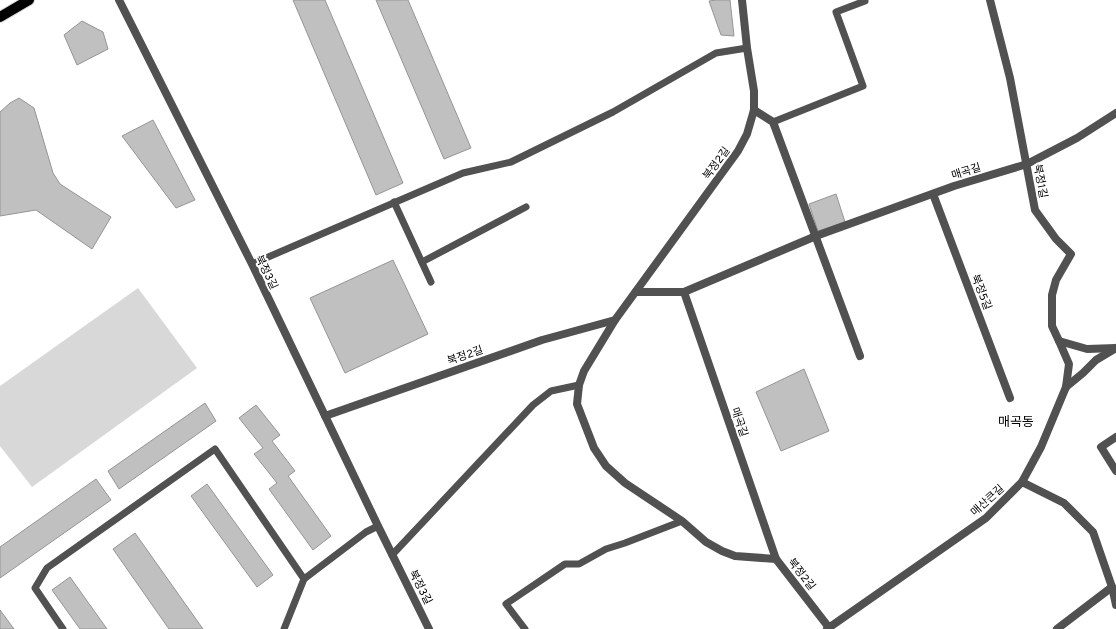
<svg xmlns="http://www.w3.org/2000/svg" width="1116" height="629" viewBox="0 0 1116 629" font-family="Overpass,'Noto Sans KR',sans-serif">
	<rect width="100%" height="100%" fill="#fff"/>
	<!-- green -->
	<polygon fill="#d8d8d8" points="138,288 197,368 32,487 0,446 0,386"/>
	<!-- building -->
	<g fill="#c0c0c0" stroke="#959595">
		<polygon points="293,0 325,0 403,183 376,195"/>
		<polygon points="376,0 408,0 471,148 444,159"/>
		<polygon points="716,0 730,0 734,36 721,35 709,1"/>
		<polygon points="82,21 103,32 108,49 77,65 64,35"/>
		<polygon points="19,98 34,108 53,173 60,184 111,217 92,249 36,210 0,216 0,112 10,103"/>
		<polygon points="153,120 195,200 176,208 122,136"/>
		<polygon points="836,194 845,222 818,231 809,204"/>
		<polygon points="393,260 428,334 345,373 310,298"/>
		<polygon points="804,369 829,431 781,451 756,392"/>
		<polygon points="205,403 216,421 119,489 108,471"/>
		<polygon points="256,405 280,435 272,441 295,471 288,476 331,536 313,550 269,489 277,483 254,454 263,448 239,418"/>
		<polygon points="96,479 111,500 0,578 0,547"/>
		<polygon points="207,484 273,575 257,587 191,496"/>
		<polygon points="135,533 203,629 169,629 113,549"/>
		<polygon points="70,577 107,629 80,629 52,590"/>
		<polygon points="0,610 14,629 0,629"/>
	</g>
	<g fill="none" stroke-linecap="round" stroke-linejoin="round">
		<!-- primary casing -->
		<g stroke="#dbdbdb" stroke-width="12">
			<polyline id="primary" points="0,17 29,0"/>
		</g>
		<!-- service -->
		<g stroke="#515151" stroke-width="7">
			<polyline points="773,122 863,86 836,12 865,1"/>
			<polyline points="394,202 431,282"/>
			<polyline points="422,262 526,207"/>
			<polyline points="252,264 463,173 511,162 613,112 716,53 747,48"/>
			<polyline points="392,555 533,405 551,391 579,385"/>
			<polyline points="63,629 35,588 47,568 215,449 304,579"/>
			<polyline points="284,629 304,579 366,532 378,526"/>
			<polyline points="525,629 506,604 565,564 579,564 606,549 625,543 682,521"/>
		</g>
		<!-- minor -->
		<g stroke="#515151" stroke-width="8">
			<polyline points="119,0 252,264 378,526 429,629"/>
			<polyline points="990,0 1010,78 1035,210 1056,239 1071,254 1056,280 1052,295 1052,326 1059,341 1087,349 1116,348"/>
			<polyline points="754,110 773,122 860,356"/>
			<polyline points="933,194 1010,398"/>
			<polyline points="636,292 684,292 816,236 954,186 1027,164 1077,138 1116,113"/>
			<polyline points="684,292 776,559"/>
			<polyline points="615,320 584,371 579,385 577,404 594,448 606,466 625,483 682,521 706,542 722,551 735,556 776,559 830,629"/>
			<polyline points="1059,341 1069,364 1066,387"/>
			<polyline points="325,416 542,340 615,320 738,151 747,134 754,110 754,91 747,48 742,0"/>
			<polyline points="1116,437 1101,447 1116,471"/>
			<polyline points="1022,482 1064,503 1093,532 1112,587 1116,605"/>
			<polyline points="1057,629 1112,587"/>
		</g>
		<!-- tertiary -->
		<polyline stroke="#515151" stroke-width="8" points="827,629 986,518 1022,482 1041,447 1066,387 1083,373 1096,360 1116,348"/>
		<!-- primary -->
		<use href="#primary" stroke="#000" stroke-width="10"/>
	</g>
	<g text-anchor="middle" stroke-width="4" stroke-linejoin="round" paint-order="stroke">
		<!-- street labels -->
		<g font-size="11" fill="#000" stroke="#fff">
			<text transform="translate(716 163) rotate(-54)" y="4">북정2길</text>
			<text transform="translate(966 171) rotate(-17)" y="4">매곡길</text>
			<text transform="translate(1041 181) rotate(80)" y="4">북정1길</text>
			<text transform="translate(267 272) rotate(64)" y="4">북정3길</text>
			<text transform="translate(982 292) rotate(69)" y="4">북정5길</text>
			<text transform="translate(465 355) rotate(-19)" y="4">북정2길</text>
			<text transform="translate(740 422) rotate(71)" y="4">매곡길</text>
			<text transform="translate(987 500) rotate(-42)" y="4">매산큰길</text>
			<text transform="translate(802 574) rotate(52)" y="4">북정2길</text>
			<text transform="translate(421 587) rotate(63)" y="4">북정3길</text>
		</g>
		<!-- quarter labels -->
		<g font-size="13" fill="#000" stroke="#fff">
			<text x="1016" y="426">매곡동</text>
		</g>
	</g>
</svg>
